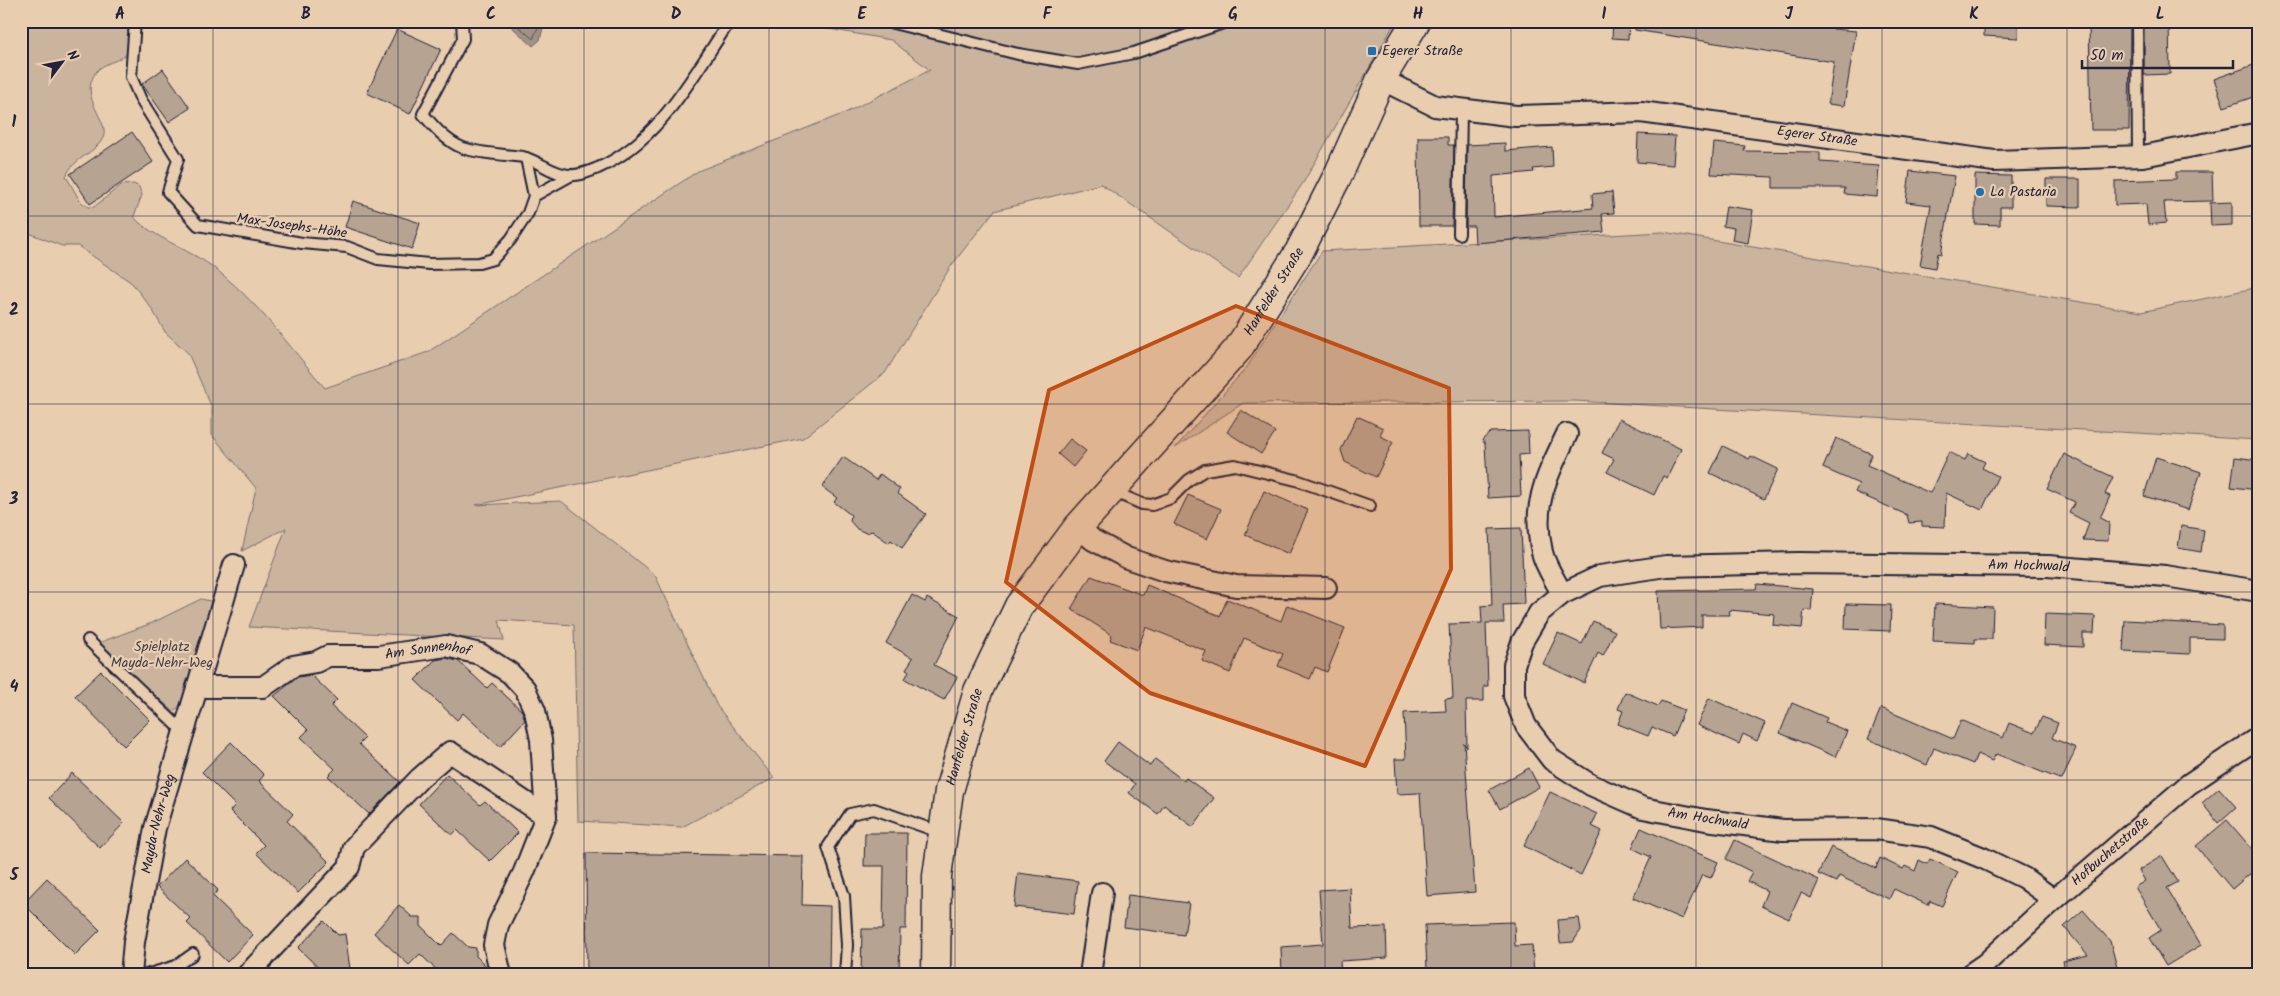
<svg xmlns="http://www.w3.org/2000/svg" width="2280" height="996" viewBox="0 0 2280 996" font-family="Kalam,sans-serif">
<style>
.green{fill:#cbb49e;stroke:#766b6c}
.water{fill:#a29185;stroke:#6f6567}
.lines{fill:none;stroke-linecap:round;stroke-linejoin:round}
.shore{stroke:#554e59;stroke-width:1}
.building{fill:#b7a392;stroke:#22223b}
.lane-casing{stroke:#22223b;stroke-width:14}
.street-casing{stroke:#22223b;stroke-width:24}
.secondary-casing{stroke:#22223b;stroke-width:31}
.lane{stroke:#e8cdaf;stroke-width:10}
.street{stroke:#e8cdaf;stroke-width:20}
.secondary{stroke:#e8cdaf;stroke-width:28}
.marked{fill:#c04e15;fill-opacity:0.2;stroke:#c04e15;stroke-width:4;stroke-linejoin:round}
.grid{fill:none;stroke:#22223b;stroke-width:1;stroke-opacity:0.55}
.poi-dot{fill:#1f6fb2;stroke:#e8cdaf;stroke-width:2}
.labels{text-anchor:middle;dominant-baseline:central;stroke-width:4.5;stroke-linejoin:round;paint-order:stroke}
.poi-label{font-size:14px;fill:#22223b;stroke:#e8cdaf;text-anchor:start}
.street-label{font-size:14px;fill:#22223b;stroke:#e8cdaf}
.park-label{font-size:14px;fill:#443f4f;stroke:#e8cdaf}
.neatline{fill:none;stroke:#22223b;stroke-width:2}
.grid-label{font-size:16px;text-anchor:middle;font-weight:bold;fill:#22223b}
</style>
<rect width="100%" height="100%" fill="#e8cdaf"/>
<filter id="ink" filterUnits="userSpaceOnUse"><feTurbulence type="fractalNoise" baseFrequency=".02" numOctaves="2"/><feDisplacementMap in="SourceGraphic" scale="10" xChannelSelector="R" yChannelSelector="G"/><feConvolveMatrix kernelMatrix="1 2 1 2 8 2 1 2 1" color-interpolation-filters="sRGB"/></filter>
<g filter="url(#ink)">
<g class="green">
<path d="M21,21H132L126,55C117,62 104,62 96,72C77,98 111,121 103,138C97,152 73,158 66,176L80,201L88,207H94L121,185L134,184L139,187L142,195L134,216C140,230 194,253 210,265C255,298 289,346 325,388L428,352L698,171L845,113L930,70L891,40L806,25L803,21H1396L1303,183L1238,278L1101,184L994,211L951,266L885,373L803,438L476,505L561,501L655,575L717,706L774,778L682,827L578,821L574,625L499,620L504,640L249,627L286,528L242,551L256,488L212,435V408L188,353L165,332L152,309L132,283L78,246H62L21,230Z"/>
<path d="M1663,232L2141,312L2259,287V440L1575,401L1243,403L1175,448L1247,367L1322,251Z"/>
<path d="M201,599L219,603L179,707L173,711L102,648L101,642L152,623Z"/>
</g>
<path class="water" d="M505,21H564L543,28L540,40L533,46Z"/>
<g class="lines">
<path class="shore" d="M512,21L533,39L539,25L545,21"/>
</g>
<g class="building">
<path d="M1613,21H1629L1628,39L1612,38Z"/>
<path d="M1635,21H1809L1834,25L1833,29L1856,31L1844,106L1828,104L1834,62L1635,30Z"/>
<path d="M1984,21H2018V38L1984,36Z"/>
<path d="M2089,21H2130L2129,130H2091Z"/>
<path d="M2144,21H2169L2170,74L2144,75Z"/>
<path d="M397,29L441,49L410,114L367,93Z"/>
<path d="M2259,63V95L2224,107L2214,79Z"/>
<path d="M163,69L190,108L169,122L142,84Z"/>
<path d="M132,132L153,162L90,204L70,174Z"/>
<path d="M1638,134L1675,136L1673,165L1637,162Z"/>
<path d="M1418,137H1448V145H1454L1452,226H1419Z"/>
<path d="M1505,143V151L1552,147L1553,167L1533,169L1534,172L1493,176L1494,217L1593,208L1592,194L1612,192L1614,213L1602,214L1604,232L1475,243L1474,226H1466L1467,145Z"/>
<path d="M1714,143L1745,146L1744,151L1820,152V162L1879,166L1877,197L1844,194L1845,188H1773V177L1711,174Z"/>
<path d="M1910,171L1955,176L1941,254L1938,253L1935,268L1920,265L1931,205L1906,202Z"/>
<path d="M2176,172H2212L2213,201L2164,202L2166,223L2148,225L2146,204L2115,205V181L2176,179Z"/>
<path d="M1975,175L2011,176V207H2000V225L1975,224Z"/>
<path d="M2046,179H2080V207L2046,206Z"/>
<path d="M353,201L420,223L412,249L345,227Z"/>
<path d="M2232,202V225L2211,226L2210,203Z"/>
<path d="M1726,206L1753,210L1748,243L1732,240L1734,228L1723,226Z"/>
<path d="M1241,410L1275,432L1261,454L1227,432Z"/>
<path d="M1357,416L1383,428L1380,436L1393,442L1376,477L1345,462L1341,450Z"/>
<path d="M1619,419L1681,449L1667,478L1663,476L1654,495L1607,472L1614,459L1602,453Z"/>
<path d="M1528,431L1529,454L1519,455L1521,496L1488,498L1485,444L1482,440L1491,432Z"/>
<path d="M1836,438L1872,454L1867,465L1930,493L1949,452L1965,460L1968,454L1985,462L1982,468L1998,476L1982,510L1946,493L1945,527L1922,526V522L1909,523L1907,515L1855,492L1859,484L1823,468Z"/>
<path d="M1070,439L1086,451L1073,467L1058,454Z"/>
<path d="M1723,446L1749,459L1751,456L1778,469L1764,499L1710,473Z"/>
<path d="M2064,454L2113,477L2105,494L2110,496L2100,518L2109,523L2108,541L2083,540L2089,523L2069,513L2075,502L2047,489Z"/>
<path d="M843,457L876,480L880,474L900,489L897,493L926,514L902,548L891,540L889,543L872,531L866,533L857,529L850,521L851,515L834,502L837,498L822,487Z"/>
<path d="M2156,457L2201,472L2188,510L2144,496Z"/>
<path d="M2235,457L2259,460V490L2231,487Z"/>
<path d="M1264,491L1308,510L1289,554L1245,535Z"/>
<path d="M1188,495L1221,509L1207,539L1174,524Z"/>
<path d="M2181,526L2204,530L2201,552L2178,548Z"/>
<path d="M1521,528L1524,604L1503,605L1504,623H1486L1488,686H1484V701H1466L1467,748L1464,743L1475,892L1427,896L1420,793L1397,794L1395,759H1406L1404,713L1446,711L1445,699L1453,698L1449,624L1482,623L1481,606L1492,605L1489,529Z"/>
<path d="M1091,576L1143,595L1147,585L1220,616L1227,599L1281,621L1287,605L1345,628L1327,672L1315,667L1310,679L1278,666L1283,654L1244,638L1230,673L1202,661L1206,651L1146,627L1137,650L1110,640L1112,635L1071,609Z"/>
<path d="M1757,584L1813,589L1811,611L1804,610L1802,628L1773,625L1774,614L1729,610L1730,615H1702V627L1660,629L1658,591L1756,589Z"/>
<path d="M912,595L925,602L927,598L959,616L934,665L957,677L944,700L905,679L909,671L906,669L913,658L886,643Z"/>
<path d="M1846,604L1891,605L1890,631L1845,629Z"/>
<path d="M1935,604L1993,607L1992,639H1975V643L1933,641Z"/>
<path d="M2045,614L2095,616L2094,633H2083V647L2044,645Z"/>
<path d="M2125,620L2223,625V639L2190,638V654L2123,651Z"/>
<path d="M1593,621L1615,631L1603,656L1598,653L1584,683L1543,664L1558,633L1582,644Z"/>
<path d="M446,658L458,661L487,688L492,683L522,711L525,720L500,747L463,713L457,720L415,680L435,660Z"/>
<path d="M101,671L150,720L124,746L75,696Z"/>
<path d="M311,675L337,700L331,706L365,738L359,744L400,782L369,814L328,776L335,769L301,737L308,730L274,696L298,677Z"/>
<path d="M1625,692L1658,706L1661,701L1684,710L1673,736L1652,727L1648,736L1618,724L1623,711L1618,709Z"/>
<path d="M1709,698L1765,723L1757,741L1743,734L1739,744L1697,725Z"/>
<path d="M1792,703L1827,718L1825,722L1847,731L1836,757L1780,733Z"/>
<path d="M1881,708L1953,739L1961,720L2003,738L2009,723L2034,733L2042,717L2058,723L2052,738L2076,748L2062,780L1996,754L1992,761L1977,754L1973,764L1934,748L1927,765L1868,739Z"/>
<path d="M231,742L264,775L259,781L293,814L287,821L329,862L298,893L256,853L264,845L230,811L235,805L202,772Z"/>
<path d="M1118,742L1150,766L1155,759L1184,781L1186,778L1214,798L1193,827L1164,805L1158,814L1129,793L1135,784L1104,761Z"/>
<path d="M1529,768L1539,787L1500,809L1489,790Z"/>
<path d="M72,773L124,823L100,848L49,798Z"/>
<path d="M447,774L480,805L485,801L518,833L490,861L457,830L452,835L419,804Z"/>
<path d="M2219,788L2236,807L2218,823L2202,803Z"/>
<path d="M1550,792L1597,814L1592,826L1602,831L1581,875L1524,846Z"/>
<path d="M2227,820L2259,857V866L2232,889L2196,846Z"/>
<path d="M1641,828L1718,862L1711,878L1702,875L1682,919L1633,898L1651,857L1632,848Z"/>
<path d="M865,833H907L906,929H900L899,975H861L862,929H883L884,866H864Z"/>
<path d="M1735,840L1819,880L1811,898L1801,893L1789,919L1761,906L1767,891L1747,881L1752,872L1726,859Z"/>
<path d="M1831,847L1876,868L1880,858L1903,869L1905,866L1915,871L1919,860L1927,864L1930,859L1958,872L1942,906L1930,901L1928,905L1894,889L1889,899L1839,876L1836,882L1818,874Z"/>
<path d="M586,853L803,856L802,905L830,906L829,975H587Z"/>
<path d="M2162,856L2178,882L2167,888L2201,945L2166,966L2149,938L2161,930L2135,887L2145,881L2139,870Z"/>
<path d="M185,858L218,890L213,896L253,935L227,962L187,923L191,919L157,887Z"/>
<path d="M1018,873L1078,881L1074,914L1014,907Z"/>
<path d="M47,878L100,930L75,955L23,903Z"/>
<path d="M1350,888L1352,928L1386,927L1387,958L1340,961L1341,974L1282,975L1281,947L1323,944L1319,890Z"/>
<path d="M1128,895L1189,903L1184,935L1124,927Z"/>
<path d="M399,905L412,917H421V926L441,946L453,933L468,947L476,948V956L487,967L489,975H442L420,954L409,965L374,933Z"/>
<path d="M2083,910L2110,941L2119,975H2066L2063,961L2088,955L2064,927Z"/>
<path d="M1579,918L1581,930L1573,942L1560,943L1558,920Z"/>
<path d="M324,921L338,935L345,934L350,969L344,975H326L298,948Z"/>
<path d="M1514,922L1515,946L1532,945L1534,975H1482V968L1427,970L1425,925Z"/>
</g>
<g class="lines">
<defs>
<g id="lane">
<path d="M135,21L131,77L141,100L178,159L168,192L198,225L302,243L347,247L378,259L429,264L479,263L493,259L511,239L528,213L534,196L526,158"/>
<path d="M462,21L463,39L423,114C434,127 447,142 463,148C476,153 508,155 523,157C539,161 552,174 569,175C579,176 588,172 598,168C660,141 693,75 730,21"/>
<path d="M885,21L1018,54L1078,64L1134,53L1229,21"/>
<path d="M2137,21L2138,156"/>
<path d="M534,196L570,176"/>
<path d="M1459,234L1461,109"/>
<path d="M1112,491L1142,504L1152,505L1171,498L1189,480L1205,470L1235,465L1296,480L1370,506"/>
<path d="M88,640L183,731"/>
<path d="M146,975L176,966L193,954"/>
<path d="M845,975L847,945L844,896L828,847L850,814L874,809L942,833"/>
</g>
<g id="street">
<path id="s1" d="M1381,79L1435,106L1516,116L1641,112L1994,161L2143,156L2259,133"/>
<path d="M1078,527L1093,540L1127,558L1165,571L1236,586L1326,588"/>
<path d="M1562,594C1556,581 1545,566 1542,552C1531,504 1547,476 1567,434"/>
<path id="s2" d="M197,687H263L293,666L316,662L328,656H379L446,646L480,654L510,673L525,689L535,711L541,740L546,816L524,872L498,925L494,945L501,975"/>
<path id="s3" d="M2054,900L2024,878L1983,858L1931,837L1876,829L1783,830L1706,820L1643,808L1591,785L1552,760L1526,726L1514,696V665L1522,642L1539,613L1562,594L1600,576L1666,566L1798,563L2048,566L2165,576L2259,591"/>
<path id="s4" d="M131,975L134,942L155,828L234,565"/>
<path d="M247,975L349,867L354,847L420,778L450,752L546,816"/>
<path d="M1090,975L1102,893"/>
<path id="s5" d="M1969,975L1985,964L2054,900L2189,784L2259,737"/>
</g>
<g id="secondary">
<path id="s6" d="M936,975L937,876L949,791L978,691L1019,606L1078,527L1238,349L1299,252L1339,173L1381,79L1416,21"/>
</g>
</defs>
<use href="#lane" class="lane-casing"/>
<use href="#street" class="street-casing"/>
<use href="#secondary" class="secondary-casing"/>
<use href="#lane" class="lane"/>
<use href="#street" class="street"/>
<use href="#secondary" class="secondary"/>
</g>
</g>
<path class="marked" d="M1236,306L1449,388L1451,569L1365,766L1150,693L1006,582L1049,390Z"/>
<path class="grid" d="M213,21V975M398,21V975M584,21V975M769,21V975M955,21V975M1140,21V975M1325,21V975M1511,21V975M1696,21V975M1882,21V975M2067,21V975M21,216H2259M21,404H2259M21,592H2259M21,780H2259"/>
<g class="poi-dot">
<rect x="1367" y="46" width="10" height="10" rx="2.5"/>
<circle cx="1980" cy="192" r="5"/>
</g>
<g class="labels">
<g class="poi-label">
<text x="1382" y="51">Egerer Straße</text>
<text x="1990" y="192">La Pastaria</text>
</g>
<g class="street-label">
<text stroke="none"><textPath href="#s1" startOffset="445">Egerer Straße</textPath></text>
<text transform="translate(292 226) rotate(8)">Max-Josephs-Höhe</text>
<text stroke="none"><textPath href="#s6" startOffset="789">Hanfelder Straße</textPath></text>
<text stroke="none"><textPath href="#s3" startOffset="1198">Am Hochwald</textPath></text>
<text stroke="none"><textPath href="#s2" startOffset="240">Am Sonnenhof</textPath></text>
<text stroke="none"><textPath href="#s6" startOffset="241">Hanfelder Straße</textPath></text>
<text transform="translate(1708 819) rotate(9)">Am Hochwald</text>
<text stroke="none"><textPath href="#s4" startOffset="154">Mayda-Nehr-Weg</textPath></text>
<text stroke="none"><textPath href="#s5" startOffset="188">Hofbuchetstraße</textPath></text>
</g>
<g class="park-label">
<text x="162" y="647">Spielplatz<tspan x="162" dy="16">Mayda-Nehr-Weg</tspan></text>
</g>
</g>
<rect width="2280" height="996" fill="none" stroke="#e8cdaf" stroke-width="55"/>
<g transform="translate(62 62) rotate(58)" stroke="#e8cdaf" stroke-width="4" paint-order="stroke">
<path d="M0-4L9 19L0 12L-9 19Z" fill="#22223b"/>
<text y="-8" font-size="14" font-weight="bold" text-anchor="middle" fill="#22223b">N</text>
</g>
<path d="M2082 60v8h151v-8" fill="none" stroke="#22223b" stroke-width="2.5"/>
<text x="2090" y="60" font-size="15" fill="#22223b" stroke="#e8cdaf" stroke-width="4" paint-order="stroke">50 m</text>
<rect x="28" y="28" width="2224" height="940" class="neatline"/>
<g class="grid-label">
<text x="120" y="19">A</text>
<text x="306" y="19">B</text>
<text x="491" y="19">C</text>
<text x="676" y="19">D</text>
<text x="862" y="19">E</text>
<text x="1047" y="19">F</text>
<text x="1233" y="19">G</text>
<text x="1418" y="19">H</text>
<text x="1604" y="19">I</text>
<text x="1789" y="19">J</text>
<text x="1974" y="19">K</text>
<text x="2160" y="19">L</text>
<text x="14" y="127">1</text>
<text x="14" y="315">2</text>
<text x="14" y="504">3</text>
<text x="14" y="692">4</text>
<text x="14" y="880">5</text>
</g>
</svg>
